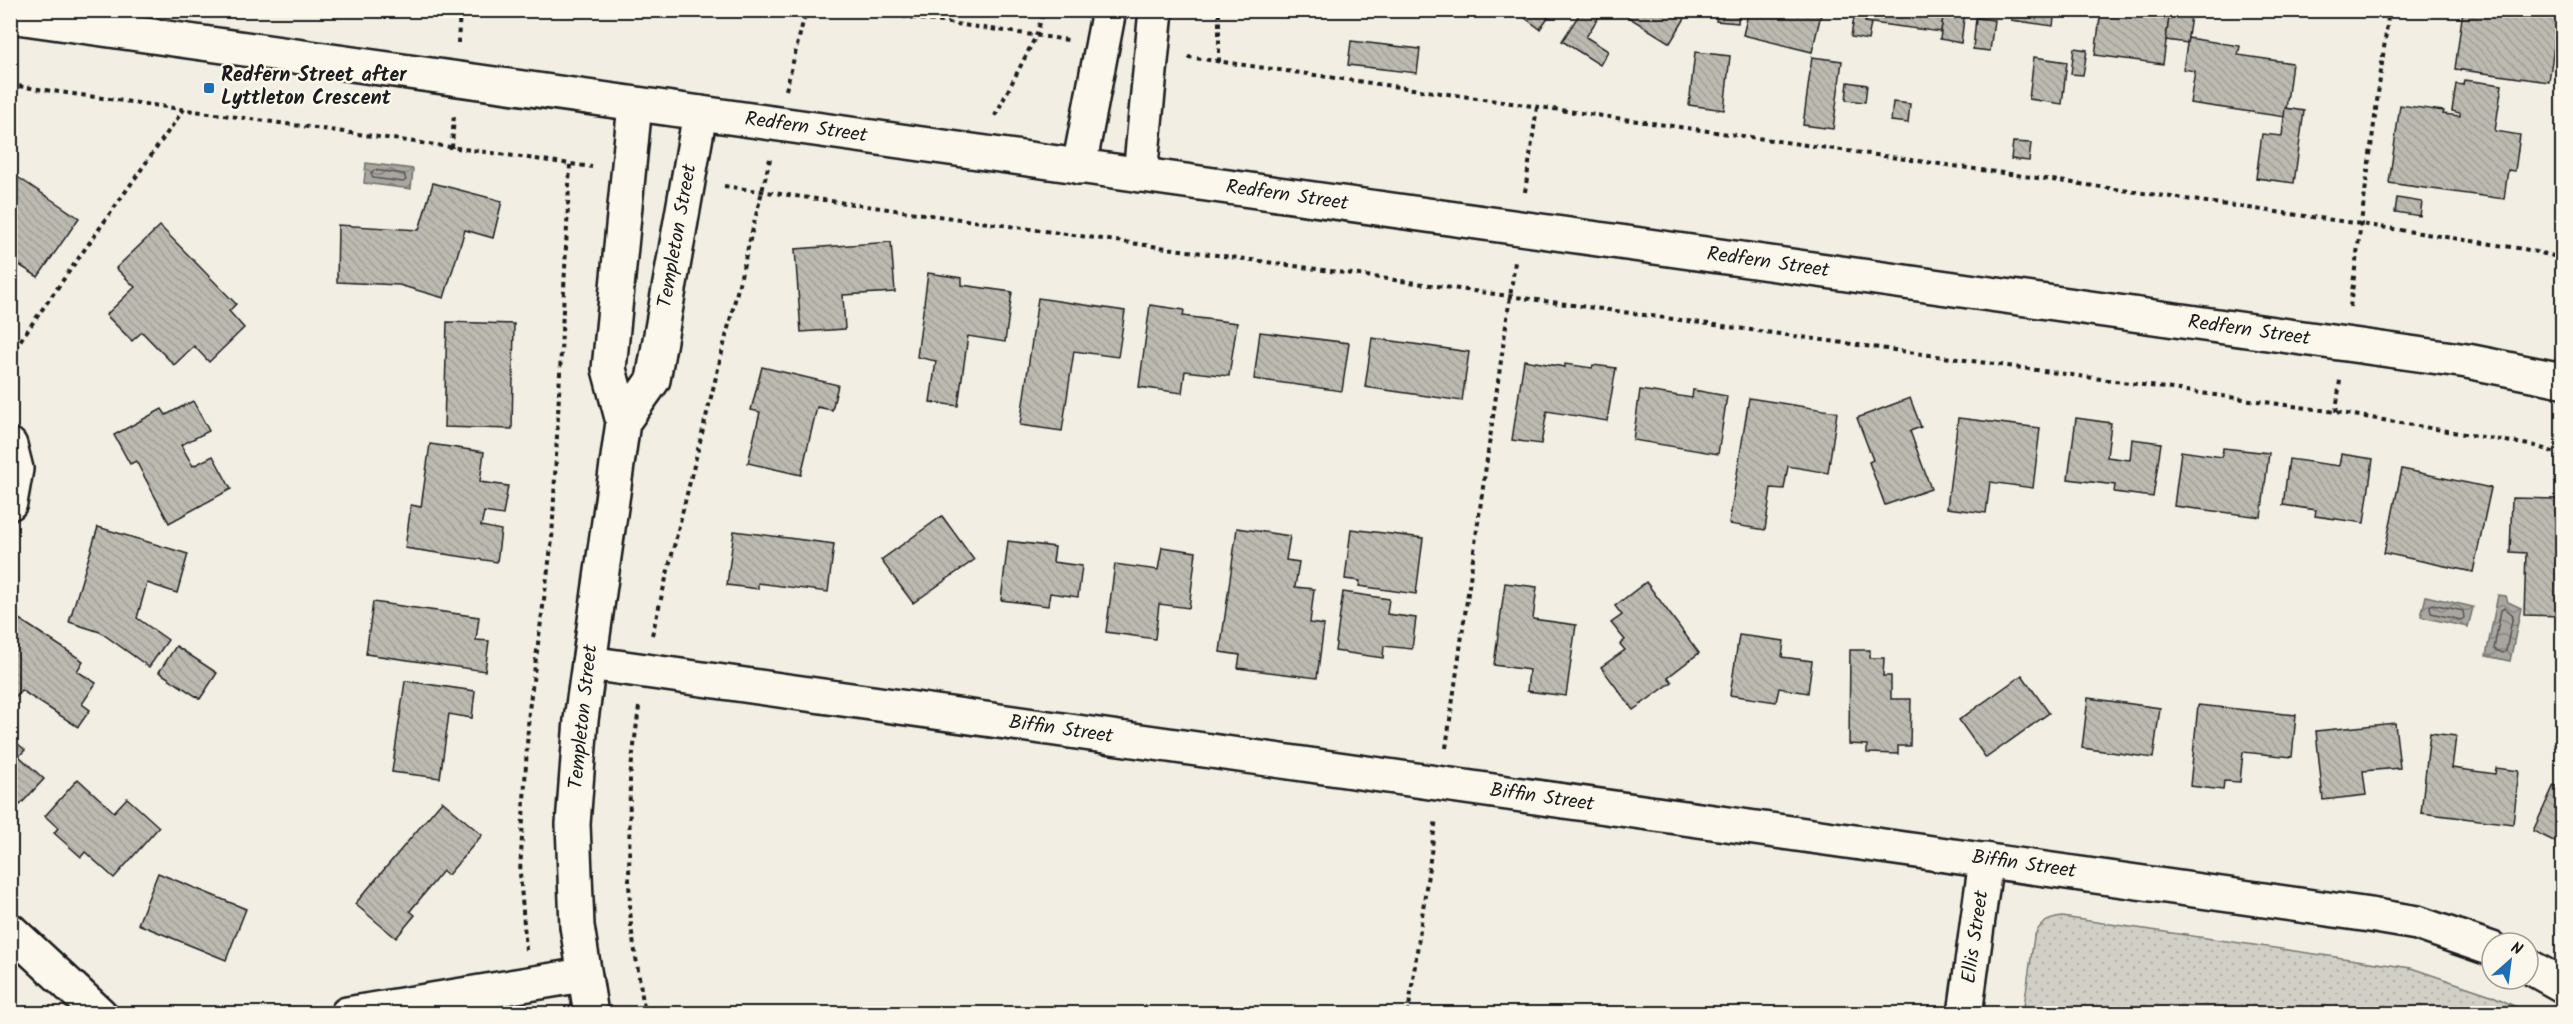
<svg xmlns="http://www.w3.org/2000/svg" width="2573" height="1024" viewBox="0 0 2573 1024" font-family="Kalam,sans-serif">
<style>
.park{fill:url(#park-dots);stroke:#777671;stroke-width:1.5}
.water{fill:url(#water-waves);stroke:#716f6b;stroke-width:1.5}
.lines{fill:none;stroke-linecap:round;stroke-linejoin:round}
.shore{stroke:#545351;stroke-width:1.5}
.building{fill:url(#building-back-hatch);stroke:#1c1c1c;stroke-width:1.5}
.minor-casing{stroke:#1c1c1c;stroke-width:38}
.tertiary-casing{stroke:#1c1c1c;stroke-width:38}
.secondary-casing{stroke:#1c1c1c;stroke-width:38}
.path{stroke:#1c1c1c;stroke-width:4;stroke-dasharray:4.5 4.5;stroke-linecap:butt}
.minor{stroke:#fbf7ec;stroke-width:33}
.tertiary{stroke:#fbf7ec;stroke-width:33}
.secondary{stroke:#fbf7ec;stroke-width:33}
.poi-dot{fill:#1f6fb2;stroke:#fbf7ec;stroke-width:2}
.labels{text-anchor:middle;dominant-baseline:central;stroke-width:5;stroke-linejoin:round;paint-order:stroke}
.poi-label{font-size:20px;font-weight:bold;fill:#1c1c1c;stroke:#fbf7ec;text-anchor:start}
.street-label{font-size:20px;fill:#1c1c1c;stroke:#fbf7ec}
</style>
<defs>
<pattern id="park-dots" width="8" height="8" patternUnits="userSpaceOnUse" patternTransform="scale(1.5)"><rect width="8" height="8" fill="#d2cfc6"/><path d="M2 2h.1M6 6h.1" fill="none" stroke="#b4b1aa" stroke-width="1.8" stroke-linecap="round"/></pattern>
<pattern id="water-waves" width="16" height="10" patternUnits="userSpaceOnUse" patternTransform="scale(1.5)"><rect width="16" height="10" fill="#a9a6a0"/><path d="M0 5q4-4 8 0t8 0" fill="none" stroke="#898682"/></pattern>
<pattern id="building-back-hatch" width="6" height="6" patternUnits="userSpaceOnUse" patternTransform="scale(1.5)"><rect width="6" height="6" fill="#bdbab1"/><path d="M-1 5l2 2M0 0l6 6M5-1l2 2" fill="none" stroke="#a29f98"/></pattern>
</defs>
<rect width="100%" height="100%" fill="#f2eee4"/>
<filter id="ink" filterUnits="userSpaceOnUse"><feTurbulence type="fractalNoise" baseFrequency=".0167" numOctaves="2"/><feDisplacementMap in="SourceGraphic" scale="12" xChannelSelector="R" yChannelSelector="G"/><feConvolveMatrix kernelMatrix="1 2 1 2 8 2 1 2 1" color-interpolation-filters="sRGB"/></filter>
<g filter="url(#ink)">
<path class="park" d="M2062,917L2411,968L2491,995L2529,1013H2023L2034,937C2040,923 2047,919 2062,917Z"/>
<g class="water">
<path d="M366,163L413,169L411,189L364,183Z"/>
<path d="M2498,595L2506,596L2508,602L2521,608L2510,661L2486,656Z"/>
<path d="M2426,596L2473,607L2468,627L2421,617Z"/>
</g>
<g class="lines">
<g class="shore">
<path d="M374,170L404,174L406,180L403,182L373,178L371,173Z"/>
<path d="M2433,604L2463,611L2464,618L2461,620L2431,613L2430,606Z"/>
<path d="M2505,608L2513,615L2506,651L2503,653L2494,649L2501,610Z"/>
</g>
</g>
<g class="building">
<path d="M1514,10H1553L1540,29Z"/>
<path d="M1582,10H1603L1586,37L1608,51L1600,65L1562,41Z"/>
<path d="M1617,10H1690L1670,43Z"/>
<path d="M1718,10H1739L1738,23L1716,21Z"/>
<path d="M1749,10H1822L1812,52L1743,35Z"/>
<path d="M1866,10H1944L1941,32L1865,22Z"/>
<path d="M1944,10H1965L1961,43L1940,39Z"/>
<path d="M1990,10H2055L2053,26L2011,20L2012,14Z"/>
<path d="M2101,10L2170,11L2163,64L2095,55Z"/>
<path d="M2192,10L2187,43L2166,40L2170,10Z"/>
<path d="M2463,10H2559L2549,82L2455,69Z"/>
<path d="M1854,17L1865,18V22L1871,23L1868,40L1851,37Z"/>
<path d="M1976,18L1994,20L1990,51L1973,49Z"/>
<path d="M2188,38L2240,46L2238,55L2292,63L2285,117L2190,103L2195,71L2183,69Z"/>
<path d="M1351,41L1420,49L1417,73L1348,65Z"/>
<path d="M2074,48L2087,50L2083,75L2071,74Z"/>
<path d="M1695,52L1730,56L1724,110L1689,105Z"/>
<path d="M1812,57L1842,61L1833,129L1803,125Z"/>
<path d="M2034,57L2067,62L2062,104L2029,99Z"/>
<path d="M2464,80L2502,85L2495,131L2520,135L2515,171L2508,170L2504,199L2389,183L2400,105L2444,111L2443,114L2460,116V113L2452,111L2456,84L2463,85Z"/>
<path d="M1848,82L1867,85L1865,102L1846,100Z"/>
<path d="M1893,102L1910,104L1908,123L1891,121Z"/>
<path d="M2285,108L2304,111L2294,183L2256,178L2262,134L2282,136Z"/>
<path d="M2013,142L2031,143L2029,161L2011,159Z"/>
<path d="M10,172L79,218L38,277L10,259V249L17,240L10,235Z"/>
<path d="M433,183L502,201L493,238L465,230L444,298L399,285L337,282L338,225L419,230Z"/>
<path d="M2397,198L2422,202L2420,216L2395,212Z"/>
<path d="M160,226L236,304L229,311L244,328L209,362L194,346L174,365L142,332L132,341L106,315L135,287L116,268Z"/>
<path d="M891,242L895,292L843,295L845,329L801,332L795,249Z"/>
<path d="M928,273L962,278V285L1012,292L1005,342L968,336L958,406L930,402L936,361L917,357Z"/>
<path d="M1038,298L1125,311L1118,357L1074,351L1062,431L1020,425Z"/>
<path d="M1150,305L1184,310L1183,316L1237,323L1229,376L1185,371L1182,393L1139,387Z"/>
<path d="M447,322L514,324L512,429L444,427Z"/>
<path d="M1260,332L1349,343L1342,391L1254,379Z"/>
<path d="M1372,338L1469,352L1462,401L1365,387Z"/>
<path d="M1524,360L1565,367V364L1592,368L1593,365L1616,368L1607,421L1547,411L1541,444L1512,440Z"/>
<path d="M762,367L838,385L832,410L817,407L801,475L748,463L760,412L751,410Z"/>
<path d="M1640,390L1692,398L1693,390L1727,396L1718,454L1633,440Z"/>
<path d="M1749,398L1837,412L1828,473L1788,466L1784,489L1771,488L1765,530L1729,524Z"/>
<path d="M1910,398L1921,427L1910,431L1931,489L1885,505L1869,462L1873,460L1857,418Z"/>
<path d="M193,401L209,431L181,445L193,466L213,456L231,489L169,523L136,461L130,464L114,435L162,409L166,415Z"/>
<path d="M1958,418L2040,428L2033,488L1990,482L1986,513L1947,508Z"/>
<path d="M2076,418L2111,423L2107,457L2130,460L2132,439L2161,443L2153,497L2114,492L2115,485L2068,479Z"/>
<path d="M430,444L484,452L480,482L508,486L503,515L484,512L481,526L501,530L497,562L405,548L411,505L421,507Z"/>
<path d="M2223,448L2269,453L2261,517L2174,506L2181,451L2222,457Z"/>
<path d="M2341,454L2373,459L2364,523L2315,516L2316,510L2283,505L2289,459L2339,466Z"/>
<path d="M2402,469L2491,488L2473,572L2384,553Z"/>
<path d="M2512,498L2559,499L2558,519H2562V616L2524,615L2526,553L2510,552Z"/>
<path d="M942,516L974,560L913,603L881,560Z"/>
<path d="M98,527L188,554L177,593L147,583L137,618L168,640L149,667L100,632L69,622Z"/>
<path d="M1237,528L1290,536L1286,560L1299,562L1295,587L1314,589L1310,623L1324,625L1317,678L1238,668L1240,655L1220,652Z"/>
<path d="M1351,529L1423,538L1416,594L1359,586L1360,581L1345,579Z"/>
<path d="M734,531L834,544L828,592L758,583V589L727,585Z"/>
<path d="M1008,541L1055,547L1053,562L1082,566L1078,597L1050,593L1048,606L1001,600Z"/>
<path d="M1162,547L1196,552L1189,608L1159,604L1155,639L1106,632L1115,564L1158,570Z"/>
<path d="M1646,582L1699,653L1668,677L1672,682L1633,710L1601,667L1625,650L1620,644L1625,640L1611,623L1622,615L1615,606Z"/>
<path d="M1505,583L1537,587L1533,619L1576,625L1566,696L1527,691L1529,670L1494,665Z"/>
<path d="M1343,592L1389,599L1387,614L1416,618L1412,649L1384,646L1383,658L1335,651Z"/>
<path d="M373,602L479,617L476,640L489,641L485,671L366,654Z"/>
<path d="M16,617L83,661L77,671L96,683L82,704L90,710L78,727L21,690L13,701L10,700V626Z"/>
<path d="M1739,635L1784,641L1782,657L1812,661L1808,693L1779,688L1776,702L1730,695Z"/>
<path d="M176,646L217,673L200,699L159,672Z"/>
<path d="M1850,650H1870V658H1884L1883,676H1891V699H1911L1910,746H1898V754L1867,753V745L1849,744Z"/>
<path d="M2022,675L2049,713L1986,758L1959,720Z"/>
<path d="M405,681L475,691L472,718L449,714L440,778L392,772Z"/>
<path d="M2088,698L2160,708L2153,758L2082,748Z"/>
<path d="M2198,705L2296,715L2292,757L2243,752L2240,782L2224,781L2223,790L2190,786Z"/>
<path d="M2395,723L2400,768L2363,771L2366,795L2323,800L2316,731Z"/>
<path d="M2430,733L2456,736L2452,768L2495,774L2496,768L2519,771L2513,824L2421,813Z"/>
<path d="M10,737L25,750L19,756L44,779L20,805L10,797Z"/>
<path d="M78,779L114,812L127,798L159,827L114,878L85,852L81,857L54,833L58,828L45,816Z"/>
<path d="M2554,785L2562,789V845L2533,831Z"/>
<path d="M442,801L482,835L448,875L443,871L410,911L415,915L396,938L355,904Z"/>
<path d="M158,873L246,909L226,960L138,924Z"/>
</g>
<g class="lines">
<defs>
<g id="minor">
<path d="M1079,167L1109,10"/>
<path d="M1140,175L1156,10"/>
<path d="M10,445L16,469L10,503"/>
<path d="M589,663L2370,915L2417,923L2492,949"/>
<path d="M10,930L100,1014"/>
<path d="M2528,966L2562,985"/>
<path d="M347,1014L583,975"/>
<path d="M1965,1014L1986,860"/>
</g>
<g id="tertiary">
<path d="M623,422L653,380L700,113"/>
<path d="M591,1014L577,926L573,824L581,720L623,422L609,369L635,104"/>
</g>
<path id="secondary" d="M10,16L2467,361L2562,380"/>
</defs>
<use href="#minor" class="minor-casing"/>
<use href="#tertiary" class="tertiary-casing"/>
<use href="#secondary" class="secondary-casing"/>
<g class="path">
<path d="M858,10L1068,40"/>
<path d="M458,43L460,10"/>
<path d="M1188,57L2361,224L2524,249L2562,258"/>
<path d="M1219,62V10"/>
<path d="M10,85L592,167"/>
<path d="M786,90L806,10"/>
<path d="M995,116L1036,36L1044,10"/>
<path d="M452,148L454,113"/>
<path d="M724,186L2336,412L2535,446L2562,455"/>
<path d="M1525,192L1537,107"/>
<path d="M2350,307L2389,10"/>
<path d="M10,355L184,109"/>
<path d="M2336,412L2340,380"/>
<path d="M652,635L770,159"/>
<path d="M639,707L630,777L629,882L631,927L645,1014"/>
<path d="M1446,748L1515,262"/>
<path d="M526,950L520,873L529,710L552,540L570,164"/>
<path d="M1408,1014L1436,818"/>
</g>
<use href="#minor" class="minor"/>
<use href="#tertiary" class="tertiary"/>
<use href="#secondary" class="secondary"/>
</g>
</g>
<rect class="poi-dot" x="203" y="82" width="12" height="12" rx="3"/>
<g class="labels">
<g class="poi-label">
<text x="221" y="76">Redfern Street after<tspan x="221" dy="23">Lyttleton Crescent</tspan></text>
</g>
<g class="street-label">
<text transform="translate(806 128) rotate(8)">Redfern Street</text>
<text transform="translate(1287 196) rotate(8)">Redfern Street</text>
<text transform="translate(678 236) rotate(-80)">Templeton Street</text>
<text transform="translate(1768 263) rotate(8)">Redfern Street</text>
<text transform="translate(2249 331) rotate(8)">Redfern Street</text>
<text transform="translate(584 717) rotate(-84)">Templeton Street</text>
<text transform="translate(1061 730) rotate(8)">Biffin Street</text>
<text transform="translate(1542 798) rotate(8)">Biffin Street</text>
<text transform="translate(2024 865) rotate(8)">Biffin Street</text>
<text transform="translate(1976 937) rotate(-82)">Ellis Street</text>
</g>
</g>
<rect width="2573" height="1024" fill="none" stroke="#fbf7ec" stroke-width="36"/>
<rect x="18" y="18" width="2537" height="988" fill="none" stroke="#1c1c1c" stroke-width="2" filter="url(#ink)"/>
<g transform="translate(2510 961) rotate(28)"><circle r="28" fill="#fbf7ec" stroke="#a29f99" stroke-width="1.5"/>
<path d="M0-4.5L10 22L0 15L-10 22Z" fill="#1f6fb2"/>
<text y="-9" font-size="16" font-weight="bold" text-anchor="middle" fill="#1c1c1c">N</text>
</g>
</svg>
